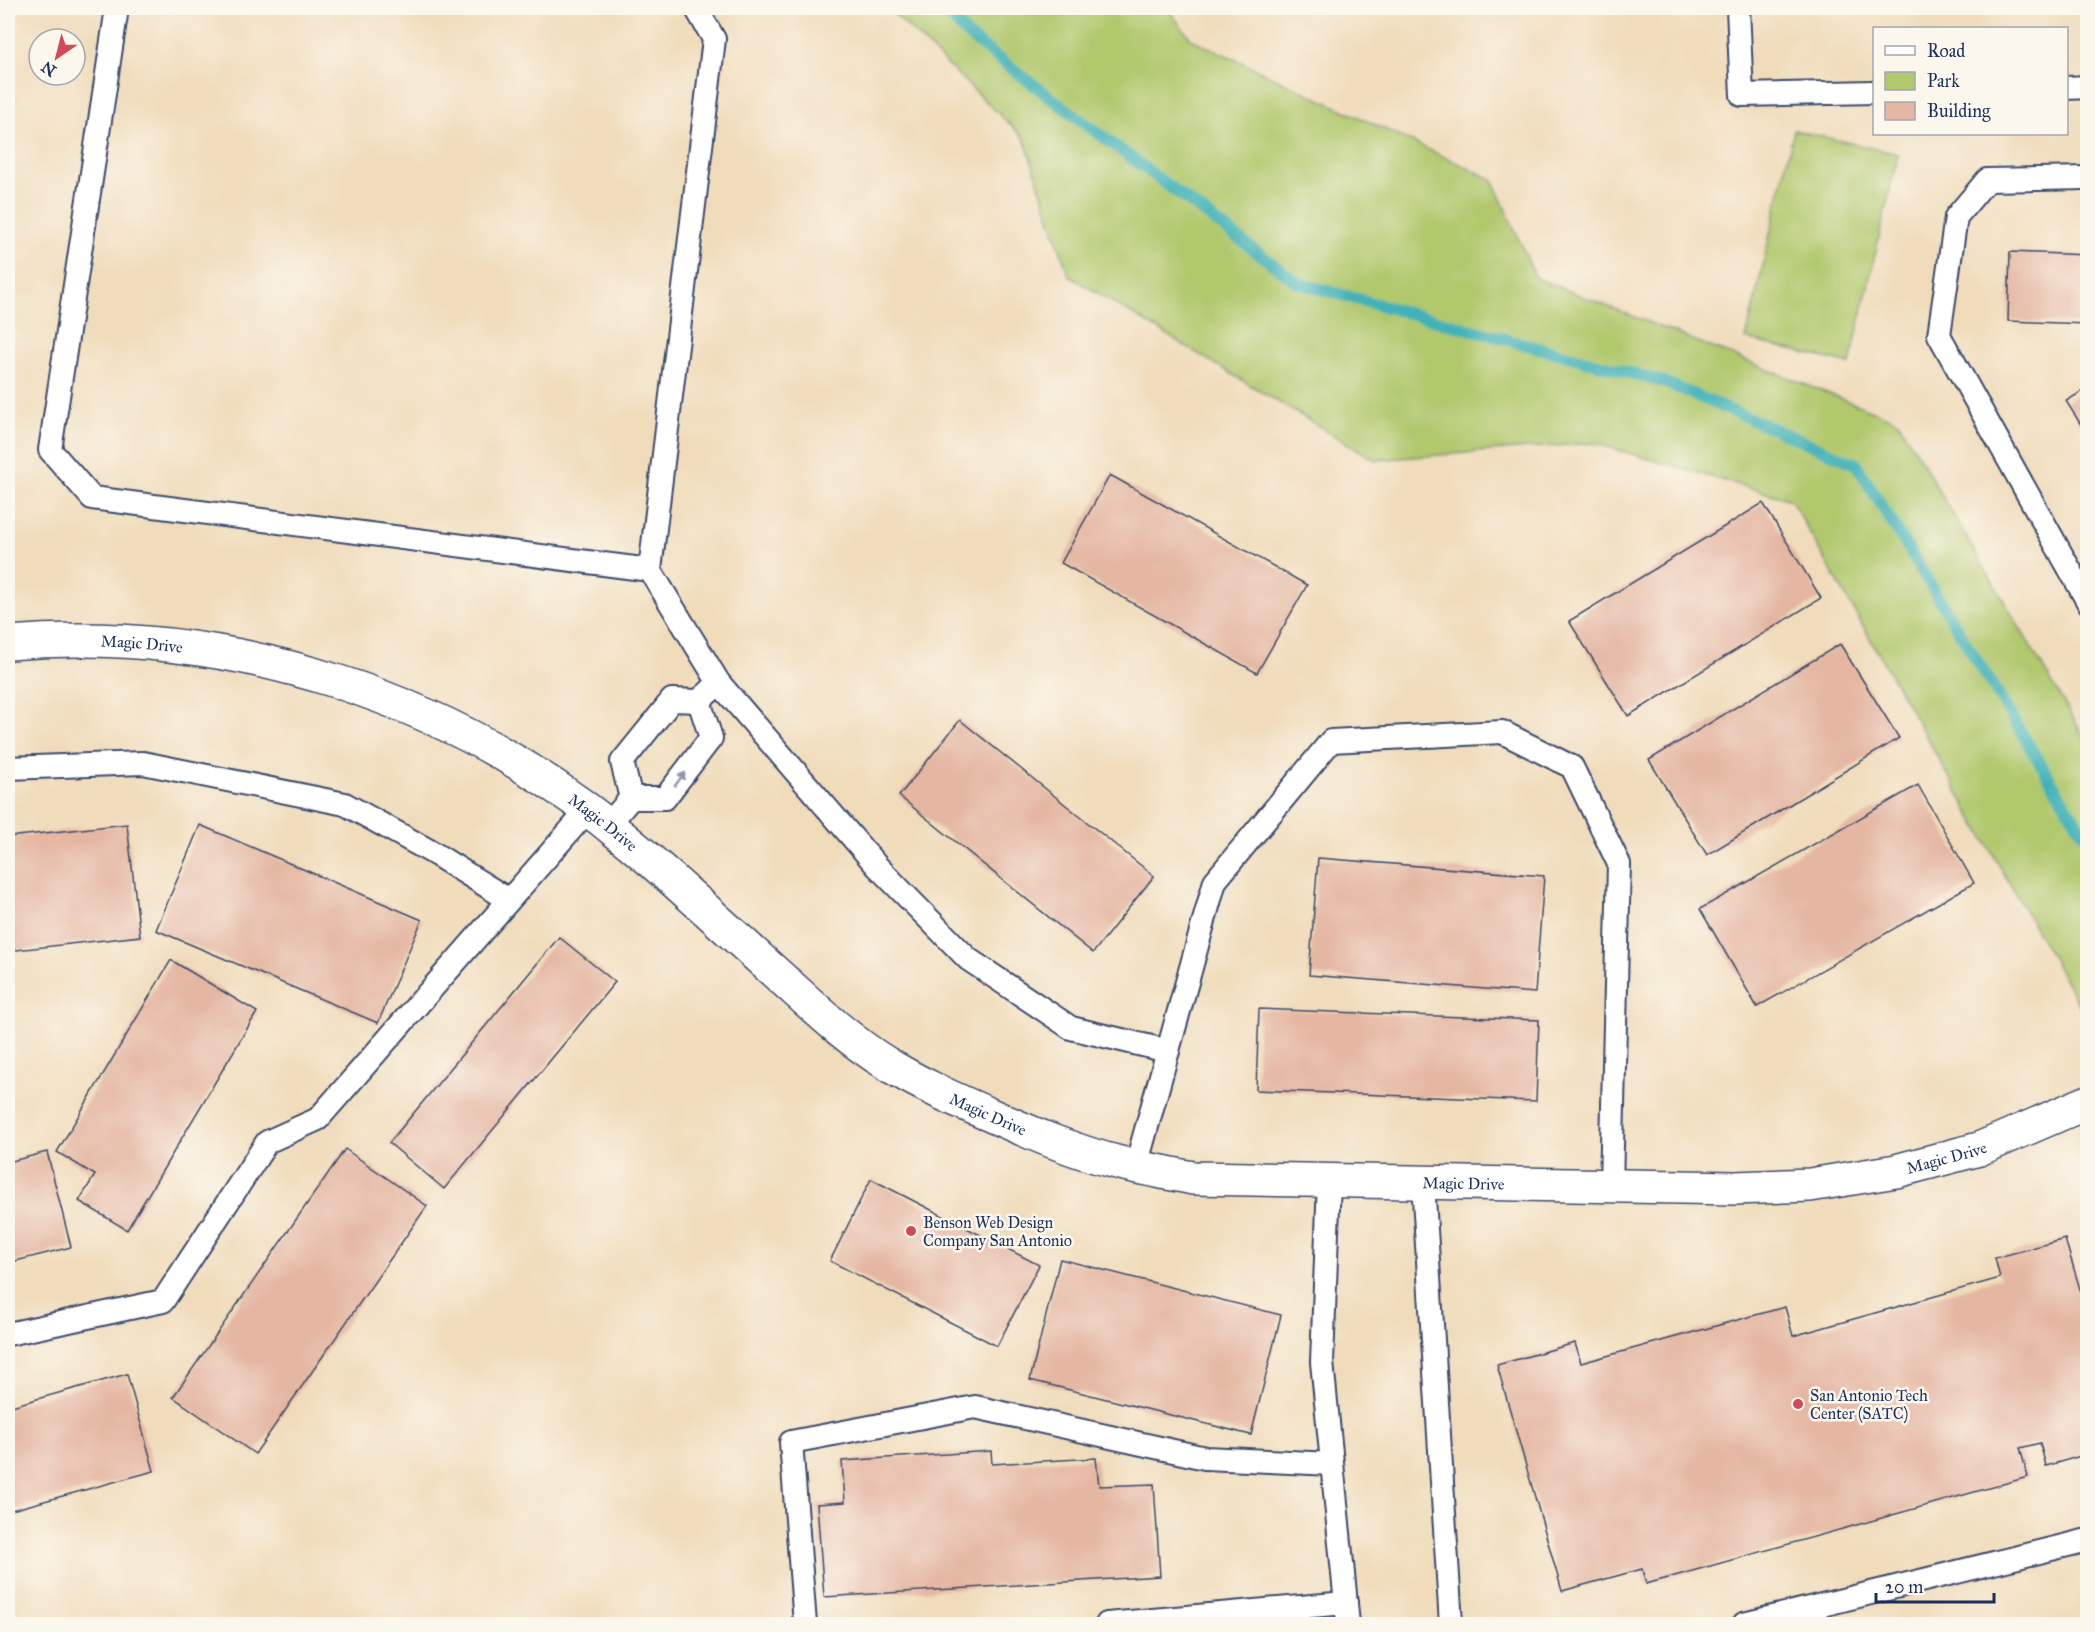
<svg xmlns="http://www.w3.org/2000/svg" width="2095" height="1632" viewBox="0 0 2095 1632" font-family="'IM FELL Great Primer',serif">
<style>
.green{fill:#b1c86d;stroke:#667c66;stroke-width:1.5}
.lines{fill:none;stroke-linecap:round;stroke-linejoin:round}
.stream{stroke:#42b2b8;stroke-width:12}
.building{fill:#e5b6a2}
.lane-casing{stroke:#3b496c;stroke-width:26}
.street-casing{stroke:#3b496c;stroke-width:36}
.lane{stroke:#fff;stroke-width:22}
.street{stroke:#fff;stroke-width:33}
.oneway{fill:#8d97ae}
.poi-dot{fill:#d1495b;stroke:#fbf7ec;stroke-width:2}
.labels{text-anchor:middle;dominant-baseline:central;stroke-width:5;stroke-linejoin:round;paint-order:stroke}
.street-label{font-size:16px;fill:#1b2f5e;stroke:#fbf7ec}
.poi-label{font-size:16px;fill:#1b2f5e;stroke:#fbf7ec;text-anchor:start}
</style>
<rect width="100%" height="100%" fill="#fbf7ec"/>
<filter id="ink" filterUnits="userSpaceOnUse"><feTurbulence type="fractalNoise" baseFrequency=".0167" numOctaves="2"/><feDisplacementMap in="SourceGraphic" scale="12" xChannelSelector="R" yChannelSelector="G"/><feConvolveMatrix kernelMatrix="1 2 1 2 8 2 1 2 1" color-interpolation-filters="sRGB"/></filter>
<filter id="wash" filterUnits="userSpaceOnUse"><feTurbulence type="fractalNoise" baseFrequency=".008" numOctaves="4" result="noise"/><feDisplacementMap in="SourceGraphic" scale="24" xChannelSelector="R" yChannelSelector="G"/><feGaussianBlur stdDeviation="1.35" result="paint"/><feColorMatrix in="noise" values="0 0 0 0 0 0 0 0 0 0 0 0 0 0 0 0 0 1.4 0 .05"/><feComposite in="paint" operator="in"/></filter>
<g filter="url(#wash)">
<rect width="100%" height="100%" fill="#f0dcbb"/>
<g class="green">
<path d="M888,8H1167L1191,39L1492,179L1536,278L1898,421L2087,742V1019L1791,500L1594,443L1375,460L1069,276L1024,138Z"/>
<path d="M1794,130L1898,154L1850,364L1746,339Z"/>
</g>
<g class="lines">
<path class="stream" d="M943,8L966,34L1298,283L1664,382L1856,464L2088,841"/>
</g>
<g id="blocks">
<g class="building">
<path d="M2010,252L2088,255V324L2008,321Z"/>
<path d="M2088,388V436L2066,401Z"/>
<path d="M1110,475L1307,585L1257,673L1061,563Z"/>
<path d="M1763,503L1821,598L1628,716L1569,621Z"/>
<path d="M1840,644L1899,738L1707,855L1649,760Z"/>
<path d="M960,720L1154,876L1093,953L899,796Z"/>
<path d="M1918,785L1974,883L1757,1007L1700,909Z"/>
<path d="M127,824L140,936L8,951V837Z"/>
<path d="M200,825L422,920L378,1023L156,930Z"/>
<path d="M1318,858L1544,876L1535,993L1309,975Z"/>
<path d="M559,937L615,982L444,1189L389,1143Z"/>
<path d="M171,960L257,1012L127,1230L79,1201L95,1175L57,1152Z"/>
<path d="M1259,1009L1539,1020L1536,1101L1256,1090Z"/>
<path d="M345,1149L427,1206L255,1454L173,1397Z"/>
<path d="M47,1152L71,1247L8,1263V1162Z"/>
<path d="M871,1179L1039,1265L997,1346L830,1261Z"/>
<path d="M2065,1239L2088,1316V1454L2046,1466L2040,1443L2020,1448L2028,1477L1646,1584L1642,1569L1562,1591L1497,1365L1575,1343L1581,1363L1785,1307L1793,1336L2000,1278L1995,1258Z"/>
<path d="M1060,1259L1281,1315L1251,1435L1030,1380Z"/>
<path d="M127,1374L154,1471L8,1511V1407Z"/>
<path d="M991,1451L992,1464L1096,1458L1099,1486L1154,1484L1160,1576L824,1597L817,1504L845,1502L842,1461Z"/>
</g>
</g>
</g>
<g filter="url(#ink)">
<use href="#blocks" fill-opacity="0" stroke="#3b496c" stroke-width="1.5"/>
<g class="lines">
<defs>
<g id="lane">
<path d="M117,8L50,450L92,498L650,570"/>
<path d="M1738,8L1742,95L1874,92"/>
<path d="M2066,88L2088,87"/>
<path d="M2088,178L1987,180L1956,217L1939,335L2088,602"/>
<path d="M719,683L877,866L968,959L1071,1028L1168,1051"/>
<path d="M8,768L143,763L345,804L435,854L509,900"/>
<path d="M631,798L622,762L672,700L699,701L719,683L650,570L714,39L696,8"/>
<path d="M608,825L631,798H665L711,738L699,701"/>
<path d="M1136,1166L1215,881L1331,741L1502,732L1572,767L1619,864L1611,1186"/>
<path d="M1329,1181L1322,1362L1348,1624"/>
<path d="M1423,1182L1451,1624"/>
<path d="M8,1334L163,1301L267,1142L318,1119L588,810"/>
<path d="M805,1624L791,1442L975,1407L1205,1458L1332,1464"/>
<path d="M1107,1624L1346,1603"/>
<path d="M1744,1624L2088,1540"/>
</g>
<g id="street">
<path id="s1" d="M8,643C231,624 460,699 631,844C684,888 735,937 787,983C818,1011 850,1041 886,1063C917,1083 954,1099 988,1114C1031,1133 1075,1152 1120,1163C1144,1169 1168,1173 1193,1178L1735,1188L1810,1185L1896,1171L1979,1149L2088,1102"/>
</g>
</defs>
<use href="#lane" class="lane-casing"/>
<use href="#street" class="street-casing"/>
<use href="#lane" class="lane"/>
<use href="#street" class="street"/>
</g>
<defs><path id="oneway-solid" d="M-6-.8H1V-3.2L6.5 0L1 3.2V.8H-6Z" transform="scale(1.5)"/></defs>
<use class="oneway" href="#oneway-solid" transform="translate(680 779) rotate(-53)"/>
</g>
<g class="poi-dot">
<circle cx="911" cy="1231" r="6"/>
<circle cx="1798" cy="1404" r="6"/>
</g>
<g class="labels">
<g class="street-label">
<text stroke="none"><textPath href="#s1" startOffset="134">Magic Drive</textPath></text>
<text stroke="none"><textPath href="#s1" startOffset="636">Magic Drive</textPath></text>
<text stroke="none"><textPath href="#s1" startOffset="1122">Magic Drive</textPath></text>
<text stroke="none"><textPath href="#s1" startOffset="2094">Magic Drive</textPath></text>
<text stroke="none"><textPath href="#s1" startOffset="1608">Magic Drive</textPath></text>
</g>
<g class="poi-label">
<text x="923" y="1222">Benson Web Design<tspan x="923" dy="18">Company San Antonio</tspan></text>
<text x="1810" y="1395">San Antonio Tech<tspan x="1810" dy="18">Center (SATC)</tspan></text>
</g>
</g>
<rect width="2095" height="1632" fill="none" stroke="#fbf7ec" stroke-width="30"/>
<rect x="1873" y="27" width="195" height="108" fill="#fbf7ec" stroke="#a1a7b3" stroke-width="1.5"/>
<rect x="1885" y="46" width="30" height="9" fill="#ffffff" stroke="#a1a7b3" stroke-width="1.5"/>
<text x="1927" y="57" font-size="18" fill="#1b2f5e">Road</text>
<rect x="1885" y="72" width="30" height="18" fill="#b1c86d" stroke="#a1a7b3" stroke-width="1.5"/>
<text x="1927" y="87" font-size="18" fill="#1b2f5e">Park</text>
<rect x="1885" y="102" width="30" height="18" fill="#e5b6a2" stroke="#a1a7b3" stroke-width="1.5"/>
<text x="1927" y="117" font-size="18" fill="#1b2f5e">Building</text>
<g transform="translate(57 57) rotate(215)"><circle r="28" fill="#fbf7ec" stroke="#a1a7b3" stroke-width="1.5"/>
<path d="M0-4.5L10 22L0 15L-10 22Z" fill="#d1495b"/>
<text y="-9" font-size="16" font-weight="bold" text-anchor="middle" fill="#1b2f5e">N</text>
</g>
<path d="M1876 1593v9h118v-9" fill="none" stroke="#1b2f5e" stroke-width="3"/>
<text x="1885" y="1593" font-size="18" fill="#1b2f5e" stroke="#fbf7ec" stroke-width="4.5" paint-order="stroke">20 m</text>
</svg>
